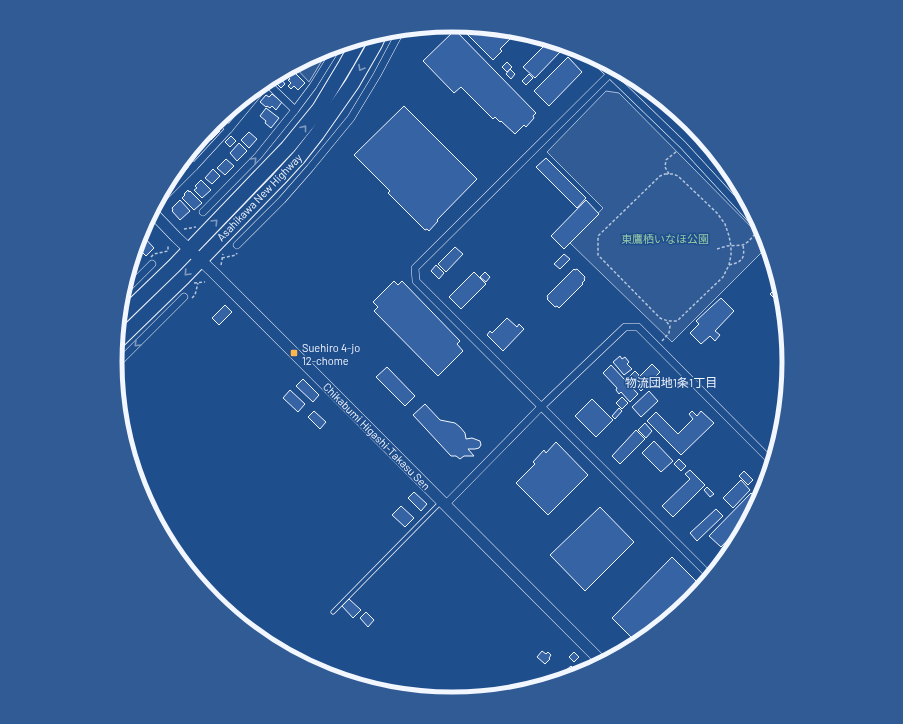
<svg xmlns="http://www.w3.org/2000/svg" width="903" height="724" viewBox="0 0 903 724" font-family="Barlow,'Noto Sans JP',sans-serif">
<style>
.green{fill:#305b95;stroke:#a8bbd7}
.building{fill:#3563a3;stroke:#f2f6ff}
.lines{fill:none;stroke-linecap:round;stroke-linejoin:round}
.lane-casing{stroke:#f2f6ff;stroke-width:5}
.street-casing{stroke:#f2f6ff;stroke-width:8}
.secondary-casing{stroke:#f2f6ff;stroke-width:12}
.highway-casing{stroke:#f2f6ff;stroke-width:16}
.path{stroke:#b3c4dc;stroke-width:1.5;stroke-dasharray:3 2;stroke-linecap:butt}
.lane{stroke:#1f4e8c;stroke-width:3.5}
.street{stroke:#1f4e8c;stroke-width:7}
.secondary{stroke:#1f4e8c;stroke-width:11}
.highway{stroke:#1f4e8c;stroke-width:14}
.oneway{stroke:#7e9ac0}
.poi-dot{fill:#ffb74d;stroke:#1f4e8c;stroke-width:1.5}
.labels{text-anchor:middle;dominant-baseline:central;stroke-width:3;stroke-linejoin:round;paint-order:stroke}
.street-label{font-size:11px;fill:#f2f6ff;stroke:#1f4e8c}
.park-label{font-size:11px;fill:#97c8a6;stroke:#1f4e8c}
.poi-label{font-size:11px;fill:#f2f6ff;stroke:#1f4e8c;text-anchor:start}
.neighbourhood-label{font-size:12px;fill:#f2f6ff;stroke:#1f4e8c}
.rim{fill:none;stroke:#f2f6ff;stroke-width:5}
</style>
<rect width="100%" height="100%" fill="#1f4e8c"/>
<g class="green">
<path d="M329,49L309,82L294,66L323,51Z"/>
<path d="M606,91L619,93L765,241L767,247L672,342L570,243L603,208L547,152Z"/>
</g>
<g class="building">
<path d="M459,26L507,30L513,36L500,49L502,51L493,60Z"/>
<path d="M455,30L536,113L533,116L534,118L526,127L524,125L515,134L501,121L500,122L495,117L493,119L461,87L454,93L423,61Z"/>
<path d="M549,41L551,42L561,51L535,78L523,67Z"/>
<path d="M568,57L582,72L549,106L534,91Z"/>
<path d="M507,62L512,67L507,72L502,67Z"/>
<path d="M510,69L515,74L511,79L506,74Z"/>
<path d="M291,73L293,75L295,73L305,83L298,90L294,86L291,89L288,86L291,83L288,80L290,79L287,76Z"/>
<path d="M529,74L533,78L526,85L522,81Z"/>
<path d="M281,79L285,84L281,88L277,84Z"/>
<path d="M649,90L665,103L662,106L648,92Z"/>
<path d="M272,94L282,102L276,110L272,106L270,108L267,106L266,107L260,102L266,95L269,97Z"/>
<path d="M404,106L477,179L437,220L438,221L429,231L427,229L425,230L388,193L390,191L354,155Z"/>
<path d="M266,108L279,118L271,128L265,123L266,121L260,116Z"/>
<path d="M213,124L220,131L211,140L205,134Z"/>
<path d="M249,132L257,139L249,148L241,140Z"/>
<path d="M231,136L236,141L230,147L225,142Z"/>
<path d="M239,143L247,151L237,161L230,153Z"/>
<path d="M546,158L586,198L577,208L536,167Z"/>
<path d="M226,159L234,166L225,175L217,168Z"/>
<path d="M179,165L184,170L176,178L172,174Z"/>
<path d="M213,169L220,176L212,184L205,178Z"/>
<path d="M201,180L211,190L202,198L194,190L197,188L195,186Z"/>
<path d="M188,190L189,192L190,191L202,203L194,210L182,198L185,195L184,194Z"/>
<path d="M180,200L190,211L180,220L172,211L173,210L172,208Z"/>
<path d="M586,200L599,214L564,249L551,236Z"/>
<path d="M142,235L154,248L146,256L136,246L139,238Z"/>
<path d="M455,247L463,254L446,272L438,264Z"/>
<path d="M135,249L141,255L134,262L132,260Z"/>
<path d="M564,254L570,259L560,269L554,264Z"/>
<path d="M436,265L444,273L439,279L431,271Z"/>
<path d="M574,269L575,270L577,269L585,277L584,279L585,280L582,283L583,284L559,308L557,306L555,307L547,299L548,298L547,296Z"/>
<path d="M474,272L486,284L461,309L449,297Z"/>
<path d="M485,272L490,277L486,282L480,277Z"/>
<path d="M394,281L398,285L402,281L460,341L457,344L463,351L438,376L374,311L378,307L373,302Z"/>
<path d="M779,285L782,296L783,307L770,294Z"/>
<path d="M721,298L734,311L715,331L720,335L715,341L710,336L701,344L690,333L699,324L696,321L711,307Z"/>
<path d="M225,305L232,312L219,325L212,318Z"/>
<path d="M507,318L517,327L519,324L524,329L503,351L487,335L490,331L492,333Z"/>
<path d="M620,356L622,359L625,357L629,362L627,364L632,369L624,375L613,362Z"/>
<path d="M652,364L660,372L641,391L633,383Z"/>
<path d="M611,365L638,394L630,402L621,392L619,394L616,390L617,388L603,373Z"/>
<path d="M387,367L415,396L405,406L376,377Z"/>
<path d="M635,371L639,375L632,382L628,378Z"/>
<path d="M303,379L319,395L313,402L296,386Z"/>
<path d="M290,390L305,404L298,412L283,398Z"/>
<path d="M649,391L658,401L641,417L632,407Z"/>
<path d="M622,397L628,403L622,409L616,403Z"/>
<path d="M592,399L613,420L596,437L575,416Z"/>
<path d="M425,404L440,420L455,423L460,427L465,433L466,439L472,438L480,441L481,445L479,448L475,449H468L474,456H464L460,459L456,456H451L413,415Z"/>
<path d="M619,408L622,411L615,419L612,416Z"/>
<path d="M314,411L326,422L320,429L308,417Z"/>
<path d="M692,411L697,416L701,411L714,423L681,455L647,421L656,412L678,434L693,419L689,414Z"/>
<path d="M645,423L652,431L646,438L638,430Z"/>
<path d="M636,430L645,439L620,464L612,456Z"/>
<path d="M654,441L673,461L661,472L642,453Z"/>
<path d="M556,442L588,475L548,515L516,483L535,464L533,462L544,450L546,453Z"/>
<path d="M679,459L686,466L681,471L674,464Z"/>
<path d="M690,470L705,485L673,517L662,506L690,479L685,474Z"/>
<path d="M744,471L753,480L748,485L739,476Z"/>
<path d="M741,480L750,490L733,508L723,498Z"/>
<path d="M707,487L714,494L710,497L704,490Z"/>
<path d="M414,492L427,504L421,511L408,498Z"/>
<path d="M751,493L758,500L743,528L741,526L721,547L709,536Z"/>
<path d="M401,506L414,518L405,527L392,515Z"/>
<path d="M600,507L634,542L585,591L550,555Z"/>
<path d="M716,509L723,516L697,541L690,533Z"/>
<path d="M672,557L699,584L653,630L637,643L612,618Z"/>
<path d="M349,599L361,610L353,618L342,606Z"/>
<path d="M366,612L374,620L368,627L360,618Z"/>
<path d="M542,651L546,654L548,652L551,655L549,658L550,659L545,664L537,657Z"/>
<path d="M574,652L579,657L574,662L569,657Z"/>
<path d="M571,666L573,668L574,667L579,673L576,675L562,679L559,676Z"/>
</g>
<g class="lines">
<defs>
<g id="lane">
<path d="M401,32L416,30L418,28"/>
<path d="M333,612L441,502"/>
</g>
<g id="street">
<path d="M592,57L683,145L761,230"/>
<path d="M610,74L415,268L416,281L710,576"/>
<path d="M265,81L295,110"/>
<path d="M219,119L229,129"/>
<path d="M185,158L194,167"/>
<path d="M154,207L194,167L229,129L267,83"/>
<path d="M203,212L258,156L295,110L313,86L338,46"/>
<path d="M237,245L282,200L310,168L351,118L377,75L401,30"/>
<path d="M122,294L152,264"/>
<path d="M115,366L184,297"/>
<path d="M445,505L541,407L625,327H638L772,462"/>
</g>
<path id="secondary" d="M152,212L176,237L214,273L294,353L602,662"/>
<g id="highway">
<path d="M119,319L174,266L288,147L319,109L346,64L360,39"/>
<path d="M116,343L184,277L279,179L299,157L317,134L352,84L375,44L380,33"/>
</g>
</defs>
<use href="#lane" class="lane-casing"/>
<use href="#street" class="street-casing"/>
<use href="#secondary" class="secondary-casing"/>
<use href="#highway" class="highway-casing"/>
<g class="path">
<path d="M665,174H673L678,176L717,213L725,224L729,236L731,246V255L729,265L723,277L677,321C671,321 666,321 660,318L598,255V236L660,176Z"/>
<path d="M669,174L665,167L666,160L677,151"/>
<path d="M184,229L196,227"/>
<path d="M717,249L727,246L743,245L749,241L754,235"/>
<path d="M151,257L154,254L168,251V245"/>
<path d="M222,258L236,255L237,253"/>
<path d="M221,265L223,254"/>
<path d="M729,265C743,262 745,258 743,245"/>
<path d="M194,283L205,282"/>
<path d="M192,298L195,295L198,283"/>
<path d="M662,341L669,333L670,326L666,321"/>
</g>
<use href="#lane" class="lane"/>
<use href="#street" class="street"/>
<use href="#secondary" class="secondary"/>
<use href="#highway" class="highway"/>
</g>
<defs><path id="oneway-chevron" d="M-2-3.5L2.5 0L-2 3.5" fill="none" stroke-width="1.6" stroke-linecap="round" stroke-linejoin="round"/></defs>
<g class="oneway">
<use href="#oneway-chevron" transform="translate(361 68) rotate(120)"/>
<use href="#oneway-chevron" transform="translate(304 128) rotate(-52)"/>
<use href="#oneway-chevron" transform="translate(254 160) rotate(-47)"/>
<use href="#oneway-chevron" transform="translate(215 222) rotate(-46)"/>
<use href="#oneway-chevron" transform="translate(187 273) rotate(133)"/>
<use href="#oneway-chevron" transform="translate(137 344) rotate(135)"/>
</g>
<rect class="poi-dot" x="290" y="349" width="8" height="8" rx="2"/>
<g class="labels">
<g class="street-label">
<text transform="translate(259 197) rotate(-46)">Asahikawa New Highway</text>
<text transform="translate(377 436) rotate(45)">Chikabumi Higashi-Takasu Sen</text>
</g>
<g class="park-label">
<text x="665" y="238">東鷹栖いなほ公園</text>
</g>
<g class="poi-label">
<text x="302" y="347">Suehiro 4-jo<tspan x="302" dy="13">12-chome</tspan></text>
</g>
<g class="neighbourhood-label">
<text x="671" y="382">物流団地1条1丁目</text>
</g>
</g>
<path d="M0 0H903V724H0ZM122 362a330 330 0 1 1 660 0a330 330 0 1 1-660 0Z" fill="#305b95" fill-rule="evenodd"/>
<path class="rim" d="M122 362a330 330 0 1 1 660 0a330 330 0 1 1-660 0Z"/>
</svg>
